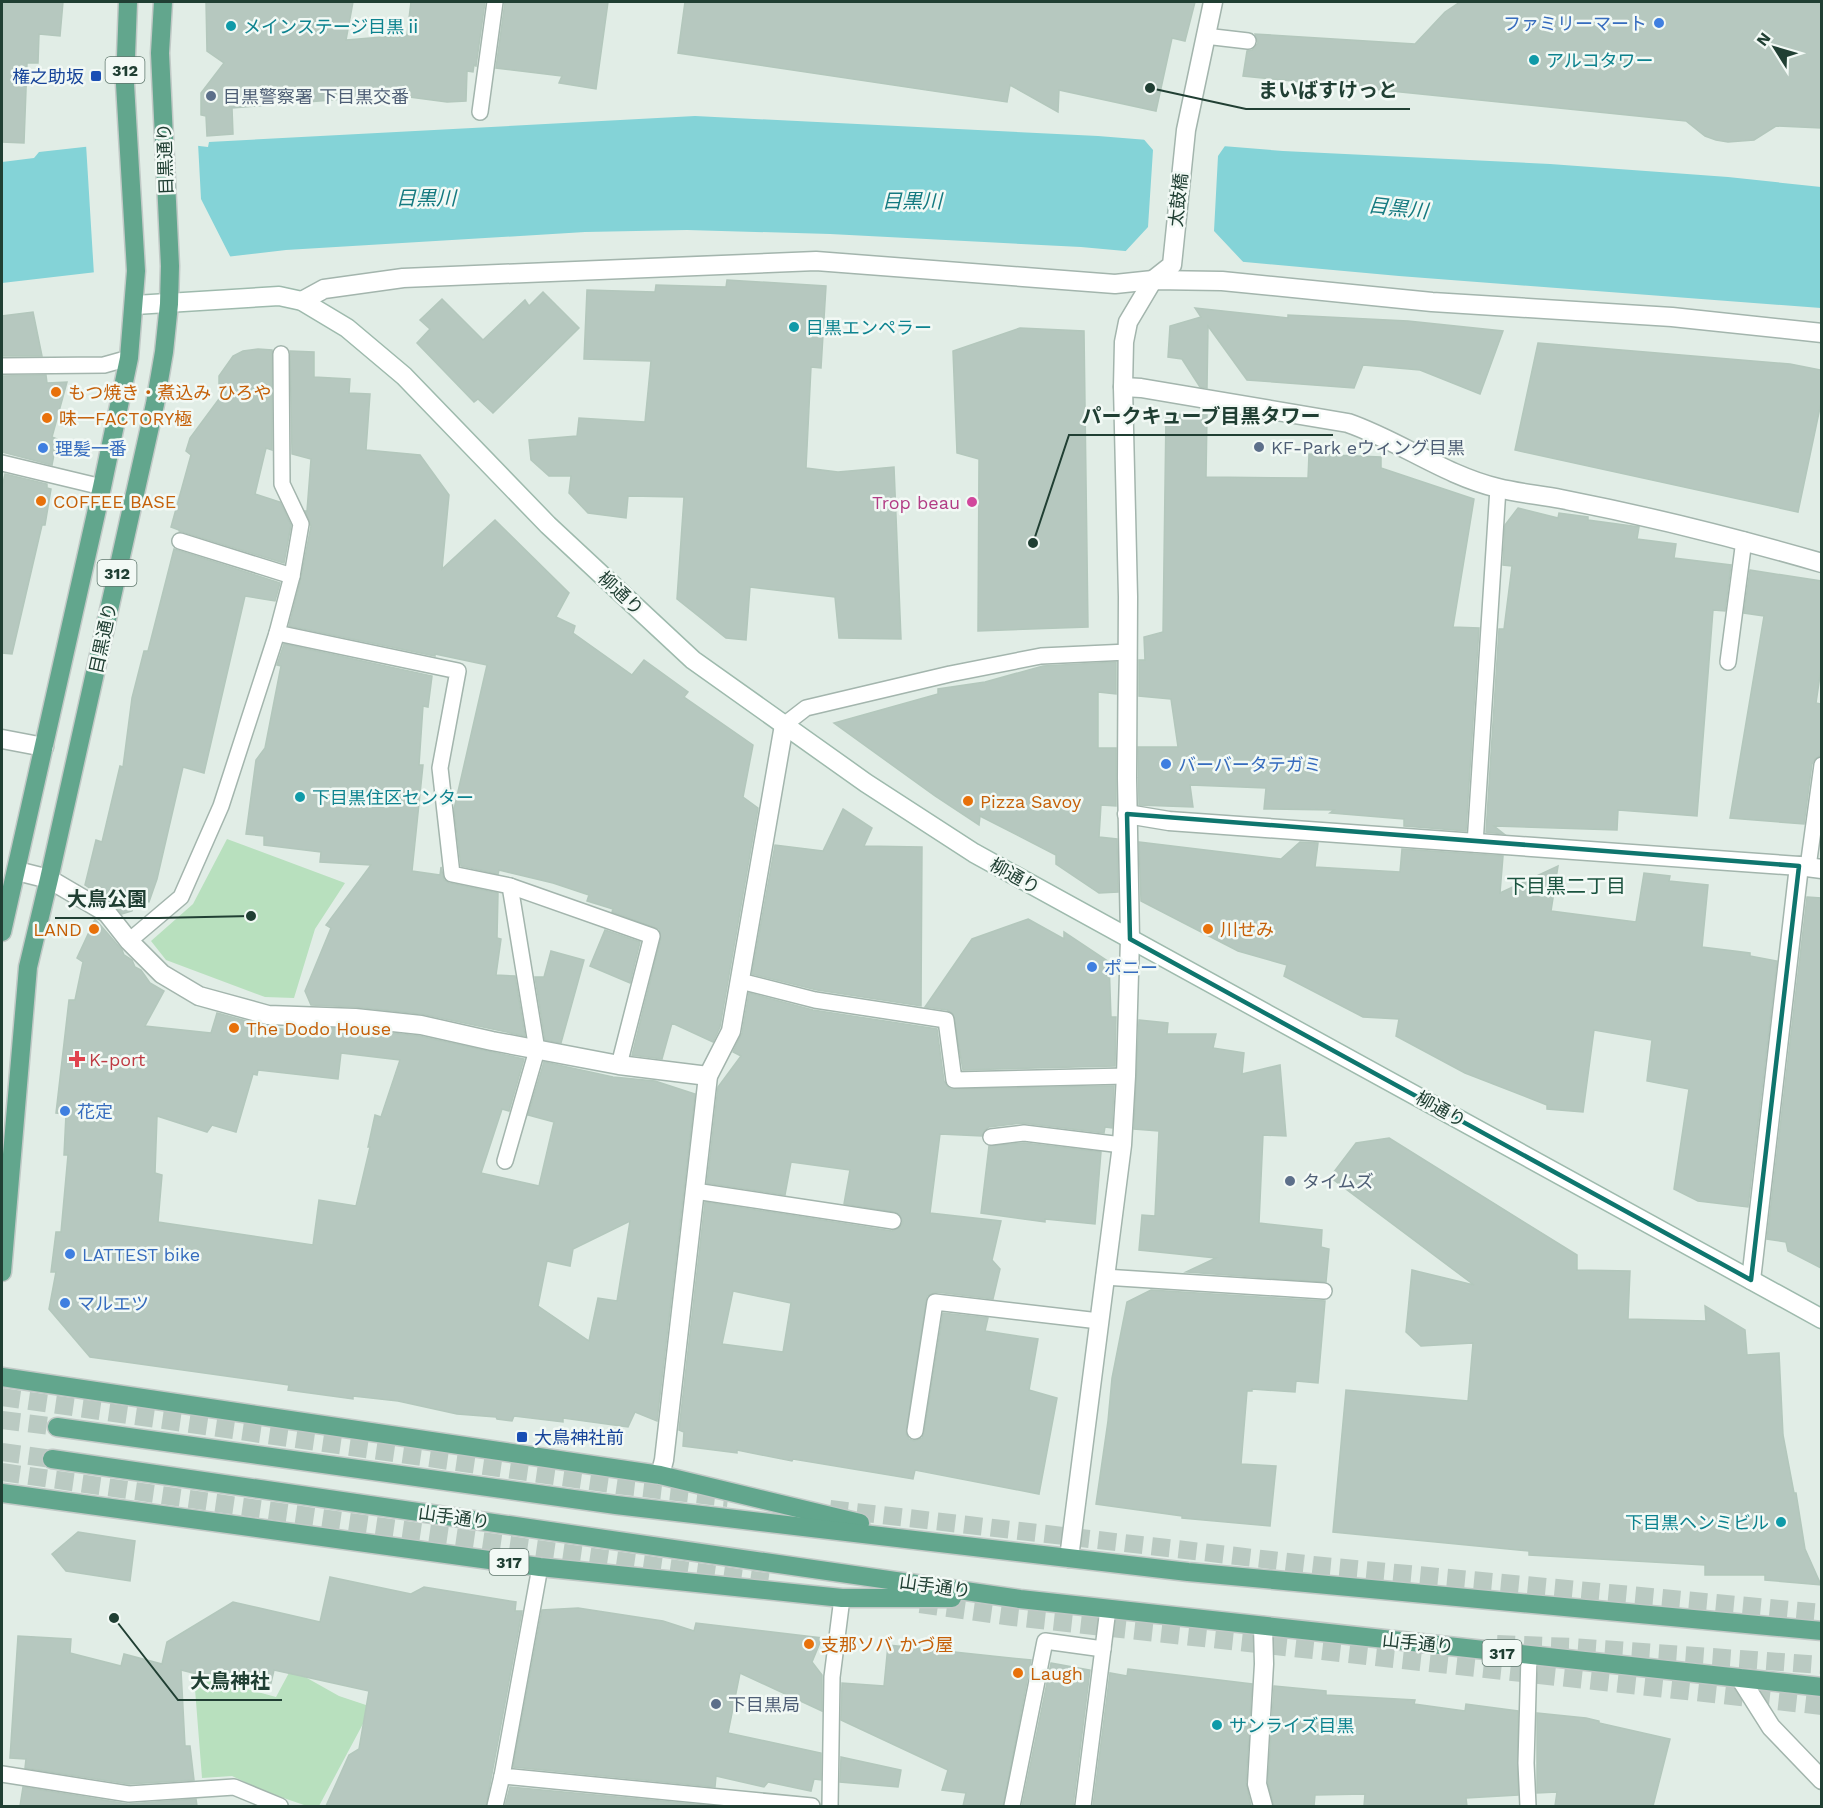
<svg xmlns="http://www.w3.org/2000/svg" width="1823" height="1808" viewBox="0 0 1823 1808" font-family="'Work Sans','Noto Sans JP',sans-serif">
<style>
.green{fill:#b8e0be}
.water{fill:#84d3d7}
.pier{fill:#e1ede6}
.building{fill:#b6c8bf;stroke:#b3c7bc;stroke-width:1.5;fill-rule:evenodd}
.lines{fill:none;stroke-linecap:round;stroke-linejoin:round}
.primary-tunnel{stroke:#bacac2;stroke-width:18;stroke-dasharray:18 9;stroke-linecap:butt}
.highway-tunnel{stroke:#bacac2;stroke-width:18;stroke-dasharray:18 9;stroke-linecap:butt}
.lane-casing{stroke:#a3b5ad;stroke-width:18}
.street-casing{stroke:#a3b5ad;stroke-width:21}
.secondary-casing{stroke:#9ebaad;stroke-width:21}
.primary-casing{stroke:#c1c9c6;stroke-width:21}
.lane{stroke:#fff;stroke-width:15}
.street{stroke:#fff;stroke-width:18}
.secondary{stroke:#fff;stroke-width:18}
.primary{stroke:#62a68d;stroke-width:18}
.marked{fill:none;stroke:#0f766e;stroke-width:4.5;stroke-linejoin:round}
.shop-dot{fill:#3f7fe0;stroke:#f2f9f5;stroke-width:2}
.culture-dot{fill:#0f9aa8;stroke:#f2f9f5;stroke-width:2}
.transit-dot{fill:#1a4fb4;stroke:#f2f9f5;stroke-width:2}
.service-dot{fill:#5c6f8a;stroke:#f2f9f5;stroke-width:2}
.food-dot{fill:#e8710a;stroke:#f2f9f5;stroke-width:2}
.hotel-dot{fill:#d1479c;stroke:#f2f9f5;stroke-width:2}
.health-dot{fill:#e0444e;stroke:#f2f9f5;stroke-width:2}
.labels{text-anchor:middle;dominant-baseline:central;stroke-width:5;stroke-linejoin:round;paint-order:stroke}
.shield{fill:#f2f9f5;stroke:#5f776d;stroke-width:1.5}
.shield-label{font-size:16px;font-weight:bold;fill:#203f33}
.shop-label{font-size:18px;fill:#366cbe;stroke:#f2f9f5;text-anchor:start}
.culture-label{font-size:18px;fill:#0d838f;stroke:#f2f9f5;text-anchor:start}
.transit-label{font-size:18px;fill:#164399;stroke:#f2f9f5;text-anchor:end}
.service-label{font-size:18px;fill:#4e5e75;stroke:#f2f9f5;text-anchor:start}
.street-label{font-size:18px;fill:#203f33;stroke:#f2f9f5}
.food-label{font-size:18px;fill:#c56008;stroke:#f2f9f5;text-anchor:start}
.hotel-label{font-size:18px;fill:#b23c85;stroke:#f2f9f5;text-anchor:end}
.health-label{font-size:18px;fill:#be3a42;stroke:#f2f9f5;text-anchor:start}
.water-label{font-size:20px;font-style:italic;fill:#157a80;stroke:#f2f9f5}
.neighbourhood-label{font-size:20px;fill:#1a533f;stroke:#f2f9f5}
.leader{fill:none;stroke:#203f33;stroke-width:2}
.callout-dot{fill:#203f33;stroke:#f2f9f5;stroke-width:2}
.callout-label{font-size:20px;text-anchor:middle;font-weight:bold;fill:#203f33;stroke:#f2f9f5;stroke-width:5;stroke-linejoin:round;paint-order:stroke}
</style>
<rect width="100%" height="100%" fill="#e1ede6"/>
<g class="green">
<path d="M227,839L345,883L315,929L294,998L265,997L166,960L151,941L193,904Z"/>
<path d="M291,1669L339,1696L372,1707L319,1806H307L266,1792L232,1776L202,1778L195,1689L199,1676L276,1697Z"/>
</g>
<path class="water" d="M695,116L1098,136L1283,151L1550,164L1728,177L1821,187V308L1399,276L1081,247L830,234L687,230L585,232L286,250L2,283V162L34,158L39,152L147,140L208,147L209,142Z"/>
<g class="pier">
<path d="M1141,136L1227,143L1218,156L1214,231L1246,265L1123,254L1148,227L1153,150Z"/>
<path d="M147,137L198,143L201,199L232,260L94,275L86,144Z"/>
</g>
<g class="building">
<path d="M2,2H63L60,36L39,34L38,63H27L24,143L2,142Z"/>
<path d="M206,2H353L346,40L407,35L411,2H485L476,66L474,65L473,72L467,71L466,101L447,102L394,95L232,108L233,134L207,136L206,116L201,115V93L224,63L207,51Z"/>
<path d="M505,2H608L596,89L559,83L562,76L496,68Z"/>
<path d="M685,2H1195L1185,41L1172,38L1156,111L1059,90L1058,112L1010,85L1007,102L678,53Z"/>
<path d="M1460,2H1821V128L1776,126L1754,140L1728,142L1716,140L1705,136L1686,121L1243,76L1247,51L1252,50L1258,43L1255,34L1415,44L1445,12Z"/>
<path d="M727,280L826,286L821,368L811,367L806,468L838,472L894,467L901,639L839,638L835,597L750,587L746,640L726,638L677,599L684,497L628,496L626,518L588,513L569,493L571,476H549L531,460L529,440L577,436L579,418L645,422L651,361L584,359L587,290L655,292L656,285L726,287Z"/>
<path d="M543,292L579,328L493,413L478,399L474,402L417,343L430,329L420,320L442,299L483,340L525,300L529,306Z"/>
<path d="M1195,308L1288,318V315L1408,321L1503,331L1480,394L1420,370L1363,365L1354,388L1247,380L1208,326L1207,388L1200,387L1182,359L1168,357L1170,326L1201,317Z"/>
<path d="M33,312L42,356H2V316Z"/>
<path d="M1020,328L1084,331L1088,627L978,631L979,459L957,453L953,351Z"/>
<path d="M1538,343L1790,364L1821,370V403L1798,512L1515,450Z"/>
<path d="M258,349L272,350V450L266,448L255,494L280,502L291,525L284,563L179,531V530L171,527L191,455L186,451L190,438L219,399V376L233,356L243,351Z"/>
<path d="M290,351L314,352V377L350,379L349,393L370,394L366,450L420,455L449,495L442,569L495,520L569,593L556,617L575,626L573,633L632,675L644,660L688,692L684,697L753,745L743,797L758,808L720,1027L713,1042L672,1023L662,1059L632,1055L661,938L659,929L612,912L613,909L587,901L589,895L553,883L499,870L498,874L461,866L454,809L487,665L435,654V656L289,626L301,578L311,526L305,511H307L311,459L292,454Z"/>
<path d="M46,375L47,383L67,382L52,437L57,439L52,465L2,452V376Z"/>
<path d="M1166,414L1207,415L1206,477L1308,478L1309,454L1381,457V468L1474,499L1453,627L1479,628L1466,831L1404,826V819L1330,813L1334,810L1264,809L1266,788L1190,785L1193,807L1139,805L1138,747H1178L1171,699L1139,696V660H1145L1144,637L1163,632Z"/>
<path d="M5,474L47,484V488L51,489L45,525H42L12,654L2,653V488Z"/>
<path d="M1518,508L1558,518L1559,513L1588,517V520L1639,527L1637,539L1676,544L1674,558L1731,565L1725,611L1713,610L1697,816L1618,810L1617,830L1494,826L1504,834L1486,832L1499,629H1504L1512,566L1503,565L1505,525Z"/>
<path d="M174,549L280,583L275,601L245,596L204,773L183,767L157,879L149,902L134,899L132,911L122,914L113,904L85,885L96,840L102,842L120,766L123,767L132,698L144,651H148Z"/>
<path d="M1750,570L1821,581V669L1816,703L1821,704V755L1815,759L1812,764L1804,824L1730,818L1764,616L1744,613Z"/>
<path d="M284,644L432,676L428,707L423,706L419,765H423L412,871L440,875L441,867L444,880L449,883L498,893L497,938L501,939L496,975L515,976L525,1036L422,1014L356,1007L311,1005L305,991L331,928L326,925L371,865L320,862L321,852L264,845V836L246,834L256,760L265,748L281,666L277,665Z"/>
<path d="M1116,662V694L1098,692V748H1116V806L1101,805L1099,837L1117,839L1118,892L1099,893L1056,864V855L980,816L979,825L935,796L834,723L938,694V689L985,682L1043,666Z"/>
<path d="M843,809L872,828L864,846L922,847L921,1006L817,990L752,974L775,845L823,851Z"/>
<path d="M1139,842L1281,859L1300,842L1318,843L1315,867L1400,872L1402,849L1503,856L1500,893L1558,866L1551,911L1636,922L1644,873L1670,876L1669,881L1708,885L1702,947L1750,953V956L1777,961L1748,1207L1698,1201L1674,1189L1689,1089L1647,1081L1652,1040L1594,1030L1583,1112L1547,1109V1105L1465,1073L1396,1036L1399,1019L1363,1017L1284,976L1287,965L1238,951L1141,901Z"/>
<path d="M1807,897L1821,898V1268L1788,1251L1786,1242L1767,1239Z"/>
<path d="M95,919L122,950L124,955L132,960L135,967L141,970L150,983L164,991L145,1026L211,1033L217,1013L265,1026L326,1037L322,1028L354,1029L419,1036L524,1059L509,1111L502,1109L481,1173L539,1186L554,1122L528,1115L544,1062L613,1077L655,1081L695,1094L657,1421L635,1412L628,1427L563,1418V1422L514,1416L512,1421L497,1419L496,1417L457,1414L398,1401L353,1396V1399L288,1390L289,1385L90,1357L49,1309L56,1272H51L56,1232H61L68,1155H64L66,1114L56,1113L69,1000H75L83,962L77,958ZM341,1053L400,1060L381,1117L375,1115L368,1147H370L356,1206L319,1200L313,1245L158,1222L162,1175L155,1173L157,1116L207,1132L212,1125L236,1132L253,1074L257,1075L258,1070L338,1079ZM630,1221L617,1301L598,1298L589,1341L538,1306L547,1261L570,1266L573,1249Z"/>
<path d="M1028,919L1064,939V932L1109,962L1111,1017H1116L1115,1066L963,1070L953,1014L947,1010L925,1007L972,939Z"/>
<path d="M605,930L640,942L630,983L590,966Z"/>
<path d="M551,951L584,960L561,1043L545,1040L535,977H544Z"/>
<path d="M749,993L813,1010L937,1029L944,1081L950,1089L1114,1086L1112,1128L1105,1127L1104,1133L1023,1123L989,1127L985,1130L982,1136L940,1134L930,1213L1001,1221L992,1260L1000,1269L993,1299L936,1292L927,1296L906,1434L909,1439L914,1441L922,1438L924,1433L943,1313L988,1318L985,1331L1038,1339L1029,1390L1057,1398L1039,1494L915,1470L913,1479L793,1459L792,1461L737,1450V1453L683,1446L684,1432L679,1430L705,1202L892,1231L900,1227L903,1222L899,1214L895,1212L844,1204L850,1170L791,1162L785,1195L707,1183L718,1087L741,1056L733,1052L742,1033ZM733,1291L791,1303L783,1352L722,1344Z"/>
<path d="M1139,1020L1168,1023L1167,1034H1216L1213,1048L1244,1053L1242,1074L1280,1065L1286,1136L1263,1135L1259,1223L1322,1230L1321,1247L1329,1249L1326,1282L1186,1272L1216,1258L1139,1250L1142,1215L1155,1216L1159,1131L1134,1129Z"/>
<path d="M1389,1138L1577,1255V1270L1630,1271L1628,1319L1706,1321L1705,1306L1745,1330L1747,1355L1779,1353L1783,1435L1794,1493H1796L1805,1549L1821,1585L1765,1580V1575H1705V1565L1529,1555V1551L1333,1532L1346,1390L1468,1401L1473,1343L1421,1346L1406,1332L1412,1270L1474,1285L1330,1177L1356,1143Z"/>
<path d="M1024,1143L1101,1152L1095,1224L1045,1219V1222L981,1213L989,1146Z"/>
<path d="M1151,1290L1325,1301L1318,1383L1296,1381L1295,1392L1252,1389V1391H1247L1241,1464L1276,1466L1270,1526L1182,1518V1516L1096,1504L1108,1421L1112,1378L1127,1302Z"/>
<path d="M78,1532L135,1541L130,1581L66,1571L52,1554Z"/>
<path d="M330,1577L411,1594L424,1587L516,1602L515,1611H522L486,1806H326L349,1755L359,1749L369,1691L274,1670L271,1683L245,1677L241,1685L181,1670L185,1746H190L194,1780L129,1784L25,1768L26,1759L10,1758L18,1636L71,1639L70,1653L121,1666L124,1654L162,1664L167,1642L233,1602L320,1622Z"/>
<path d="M578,1608L663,1621L694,1631L696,1623L822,1638L812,1662L822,1675V1711L740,1673L728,1733L821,1753V1780L814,1779L811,1791L768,1782L764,1787L716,1776L715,1787L513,1767L542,1610Z"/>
<path d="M888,1645L1031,1660L1003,1806H963L966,1793L942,1790L948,1770L841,1720L842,1683L884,1686Z"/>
<path d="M1051,1663L1090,1670L1073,1806H1022Z"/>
<path d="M1128,1669L1252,1684L1246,1783L1251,1806H1093L1110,1673L1127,1676Z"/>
<path d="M1274,1686L1326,1691V1695L1415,1700L1414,1704L1465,1711L1466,1704L1518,1711V1795L1466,1798L1467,1806H1364L1365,1794L1315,1795L1314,1806H1274L1268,1783Z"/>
<path d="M1537,1713L1586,1718L1599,1721V1723L1670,1739L1653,1806H1555L1557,1792L1537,1793Z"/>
<path d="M841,1757L901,1770L898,1787L840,1782Z"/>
<path d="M23,1787L128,1804L196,1799L197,1806H20Z"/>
<path d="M510,1787L714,1806H505Z"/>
</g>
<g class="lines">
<g class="primary-tunnel">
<path d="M2,1420L57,1427"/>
<path d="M2,1452L52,1459"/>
</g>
<g class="highway-tunnel">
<path d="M2,1397L617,1485L728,1498"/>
<path d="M2,1472L774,1583"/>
<path d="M830,1509L1323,1566L1822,1613"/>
<path d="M920,1604L1013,1617L1175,1635L1822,1706"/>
<path d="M1497,1644L1573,1647L1822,1665"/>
</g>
<defs>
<g id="lane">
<path d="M1205,36L1248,41"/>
<path d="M480,112L495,2"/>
<path d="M2,366L104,365L129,358"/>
<path d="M2,463L102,487"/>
<path d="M180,541L292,576"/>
<path d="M277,633L458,671L440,768L452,874L510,886L537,1050L505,1161"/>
<path d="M1728,662L1744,540"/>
<path d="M784,725L806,708L950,674L1041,656L1128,652"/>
<path d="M1475,844L1498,488"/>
<path d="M1808,867L1822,765"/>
<path d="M510,886L652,936L619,1065"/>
<path d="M129,941L181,897L221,806L277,633L292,576L301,524L282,484L281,354"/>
<path d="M740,981L815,1000L946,1020L954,1080L1126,1076"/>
<path d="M991,1137L1024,1133L1122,1145"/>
<path d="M695,1191L893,1221"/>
<path d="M1104,1277L1324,1291"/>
<path d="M915,1431L935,1302L1099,1321"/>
<path d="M540,1567L502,1776L812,1806"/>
<path d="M2,1774L129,1794L234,1787L280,1806"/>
<path d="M495,1806L502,1776"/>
<path d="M830,1806L832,1677L842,1598"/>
<path d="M1012,1806L1045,1641L1103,1649"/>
<path d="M1083,1806L1108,1609"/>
<path d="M1528,1806L1526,1763L1529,1656"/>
</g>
<g id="street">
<path d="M302,301L324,289L403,278L816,261L1115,284L1153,280L1222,281L1432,302L1672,317L1822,333"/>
<path d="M1123,387L1141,388L1348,423C1400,441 1444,475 1498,488C1518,493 1540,495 1561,499C1648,516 1736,538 1822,563"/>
<path d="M2,739L44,747"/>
<path d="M1127,814L1169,821L1799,866L1822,869"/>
<path d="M17,871L49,879L107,913L129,941L162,974L199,996L268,1015L355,1018L421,1025L492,1041L619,1065L708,1076"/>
<path d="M1751,1280L1799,866"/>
<path d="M660,1475L664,1460L708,1076L731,1031L784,725"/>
<path d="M1069,1558L1122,1145L1126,1076L1130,939L1127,778L1128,597L1123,387L1124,342L1128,322L1153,280L1172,265L1186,130L1213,2"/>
<path d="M1740,1678L1771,1727L1822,1780"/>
<path d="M1263,1806L1257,1784L1264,1664L1263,1626"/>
</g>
<path id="secondary" d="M135,305L279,296L302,301L347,328L404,376L548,525L693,660L866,783L974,853L1822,1319"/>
<g id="primary">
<path d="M2,932L102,487L129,358L136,271L125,84L128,2"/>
<path d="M2,1272L28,967L49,879L155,404L164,352L169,304L170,266L160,53L163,2"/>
<path d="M2,1377L660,1475L860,1523"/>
<path d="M57,1427L616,1505L1188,1572L1822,1631"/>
<path d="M52,1459L1020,1599L1822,1687"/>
<path d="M2,1493L540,1567L842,1598H952"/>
</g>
</defs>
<use href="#lane" class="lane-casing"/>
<use href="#street" class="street-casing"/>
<use href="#secondary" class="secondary-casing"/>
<use href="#primary" class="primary-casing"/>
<use href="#lane" class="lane"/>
<use href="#street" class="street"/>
<use href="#secondary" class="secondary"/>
<use href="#primary" class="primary"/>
</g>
<path class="marked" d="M1127,814L1799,866L1751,1280L1130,939Z"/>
<g class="shop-dot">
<circle cx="1659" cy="23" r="6"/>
<circle cx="43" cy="448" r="6"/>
<circle cx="1166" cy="764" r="6"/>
<circle cx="1092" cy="967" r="6"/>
<circle cx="65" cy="1111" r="6"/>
<circle cx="70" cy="1254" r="6"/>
<circle cx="65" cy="1303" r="6"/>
</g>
<g class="culture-dot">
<circle cx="231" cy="26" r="6"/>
<circle cx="1534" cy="60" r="6"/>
<circle cx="794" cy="327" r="6"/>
<circle cx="300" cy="797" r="6"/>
<circle cx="1781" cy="1522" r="6"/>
<circle cx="1217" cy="1725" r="6"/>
</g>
<g class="transit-dot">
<rect x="90" y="70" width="12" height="12" rx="3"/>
<rect x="516" y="1431" width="12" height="12" rx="3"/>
</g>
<g class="service-dot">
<circle cx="211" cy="96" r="6"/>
<circle cx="1259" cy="447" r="6"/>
<circle cx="1290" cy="1181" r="6"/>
<circle cx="716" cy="1704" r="6"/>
</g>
<g class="food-dot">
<circle cx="56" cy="392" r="6"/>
<circle cx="47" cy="418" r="6"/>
<circle cx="41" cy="501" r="6"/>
<circle cx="968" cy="801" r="6"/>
<circle cx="94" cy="929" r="6"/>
<circle cx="1208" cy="929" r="6"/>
<circle cx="234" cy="1028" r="6"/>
<circle cx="809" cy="1644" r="6"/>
<circle cx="1018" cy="1673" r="6"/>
</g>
<circle class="hotel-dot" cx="972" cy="502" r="6"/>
<path class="health-dot" d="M74 1050h6v6h6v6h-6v6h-6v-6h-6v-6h6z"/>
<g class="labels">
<g class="shield">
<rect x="105.5" y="57" width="39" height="26" rx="4.5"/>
<rect x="97.5" y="560" width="39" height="26" rx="4.5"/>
<rect x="489.5" y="1549" width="39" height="26" rx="4.5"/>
<rect x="1482.5" y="1640" width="39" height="26" rx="4.5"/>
</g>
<g class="shield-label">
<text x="125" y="70">312</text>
<text x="117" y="573">312</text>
<text x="509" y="1562">317</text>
<text x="1502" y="1653">317</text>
</g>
<g class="shop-label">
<text x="1647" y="23" text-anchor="end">ファミリーマート</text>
<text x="55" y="448">理髪一番</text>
<text x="1178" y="764">バーバータテガミ</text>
<text x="1104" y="967">ポニー</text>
<text x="77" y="1111">花定</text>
<text x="82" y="1254">LATTEST bike</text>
<text x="77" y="1303">マルエツ</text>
</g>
<g class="culture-label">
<text x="243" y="26">メインステージ目黒ⅱ</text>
<text x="1546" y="60">アルコタワー</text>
<text x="806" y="327">目黒エンペラー</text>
<text x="312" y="797">下目黒住区センター</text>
<text x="1769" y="1522" text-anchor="end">下目黒ヘンミビル</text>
<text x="1229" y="1725">サンライズ目黒</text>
</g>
<g class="transit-label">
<text x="84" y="76">権之助坂</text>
<text x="534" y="1437" text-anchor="start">大鳥神社前</text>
</g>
<g class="service-label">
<text x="223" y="96">目黒警察署 下目黒交番</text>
<text x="1271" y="447">KF-Park eウィング目黒</text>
<text x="1302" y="1181">タイムズ</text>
<text x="728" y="1704">下目黒局</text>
</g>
<g class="street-label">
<text transform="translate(165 159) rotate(-92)">目黒通り</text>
<text transform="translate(1178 200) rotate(-84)">太鼓橋</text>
<text transform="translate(621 593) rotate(43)">柳通り</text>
<text transform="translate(103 638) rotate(-78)">目黒通り</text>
<text transform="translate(1015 876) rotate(29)">柳通り</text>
<text transform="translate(1441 1109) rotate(29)">柳通り</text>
<text transform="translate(454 1517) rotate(8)">山手通り</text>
<text transform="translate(935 1586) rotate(8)">山手通り</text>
<text transform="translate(1418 1643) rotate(6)">山手通り</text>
</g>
<g class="food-label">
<text x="68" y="392">もつ焼き・煮込み ひろや</text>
<text x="59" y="418">味一FACTORY極</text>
<text x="53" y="501">COFFEE BASE</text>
<text x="980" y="801">Pizza Savoy</text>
<text x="82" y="929" text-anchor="end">LAND</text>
<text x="1220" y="929">川せみ</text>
<text x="246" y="1028">The Dodo House</text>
<text x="821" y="1644">支那ソバ かづ屋</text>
<text x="1030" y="1673">Laugh</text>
</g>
<g class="hotel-label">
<text x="960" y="502">Trop beau</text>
</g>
<g class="health-label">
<text x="89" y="1059">K-port</text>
</g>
<g class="water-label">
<text x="426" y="198">目黒川</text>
<text x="912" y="201">目黒川</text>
<text transform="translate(1398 208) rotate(6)">目黒川</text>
</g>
<g class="neighbourhood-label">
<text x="1566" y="886">下目黒二丁目</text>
</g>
</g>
<path class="leader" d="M1150 88L1246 109H1410M1033 543L1069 435H1333M251 916L159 918H55M114 1618L178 1700H282"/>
<g class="callout-dot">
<circle cx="1150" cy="88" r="6"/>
<circle cx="1033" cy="543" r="6"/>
<circle cx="251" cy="916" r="6"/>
<circle cx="114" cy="1618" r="6"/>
</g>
<g class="callout-label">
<text x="1328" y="97">まいばすけっと</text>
<text x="1201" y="423">パークキューブ目黒タワー</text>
<text x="107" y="906">大鳥公園</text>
<text x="230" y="1688">大鳥神社</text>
</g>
<rect width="1823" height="1808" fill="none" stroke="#203f33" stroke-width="6"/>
<g transform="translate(1775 48) rotate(307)" stroke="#f2f9f5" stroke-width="4.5" paint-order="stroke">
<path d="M0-4.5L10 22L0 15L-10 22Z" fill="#203f33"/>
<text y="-9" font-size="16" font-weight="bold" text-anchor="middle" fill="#203f33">N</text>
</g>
</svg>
